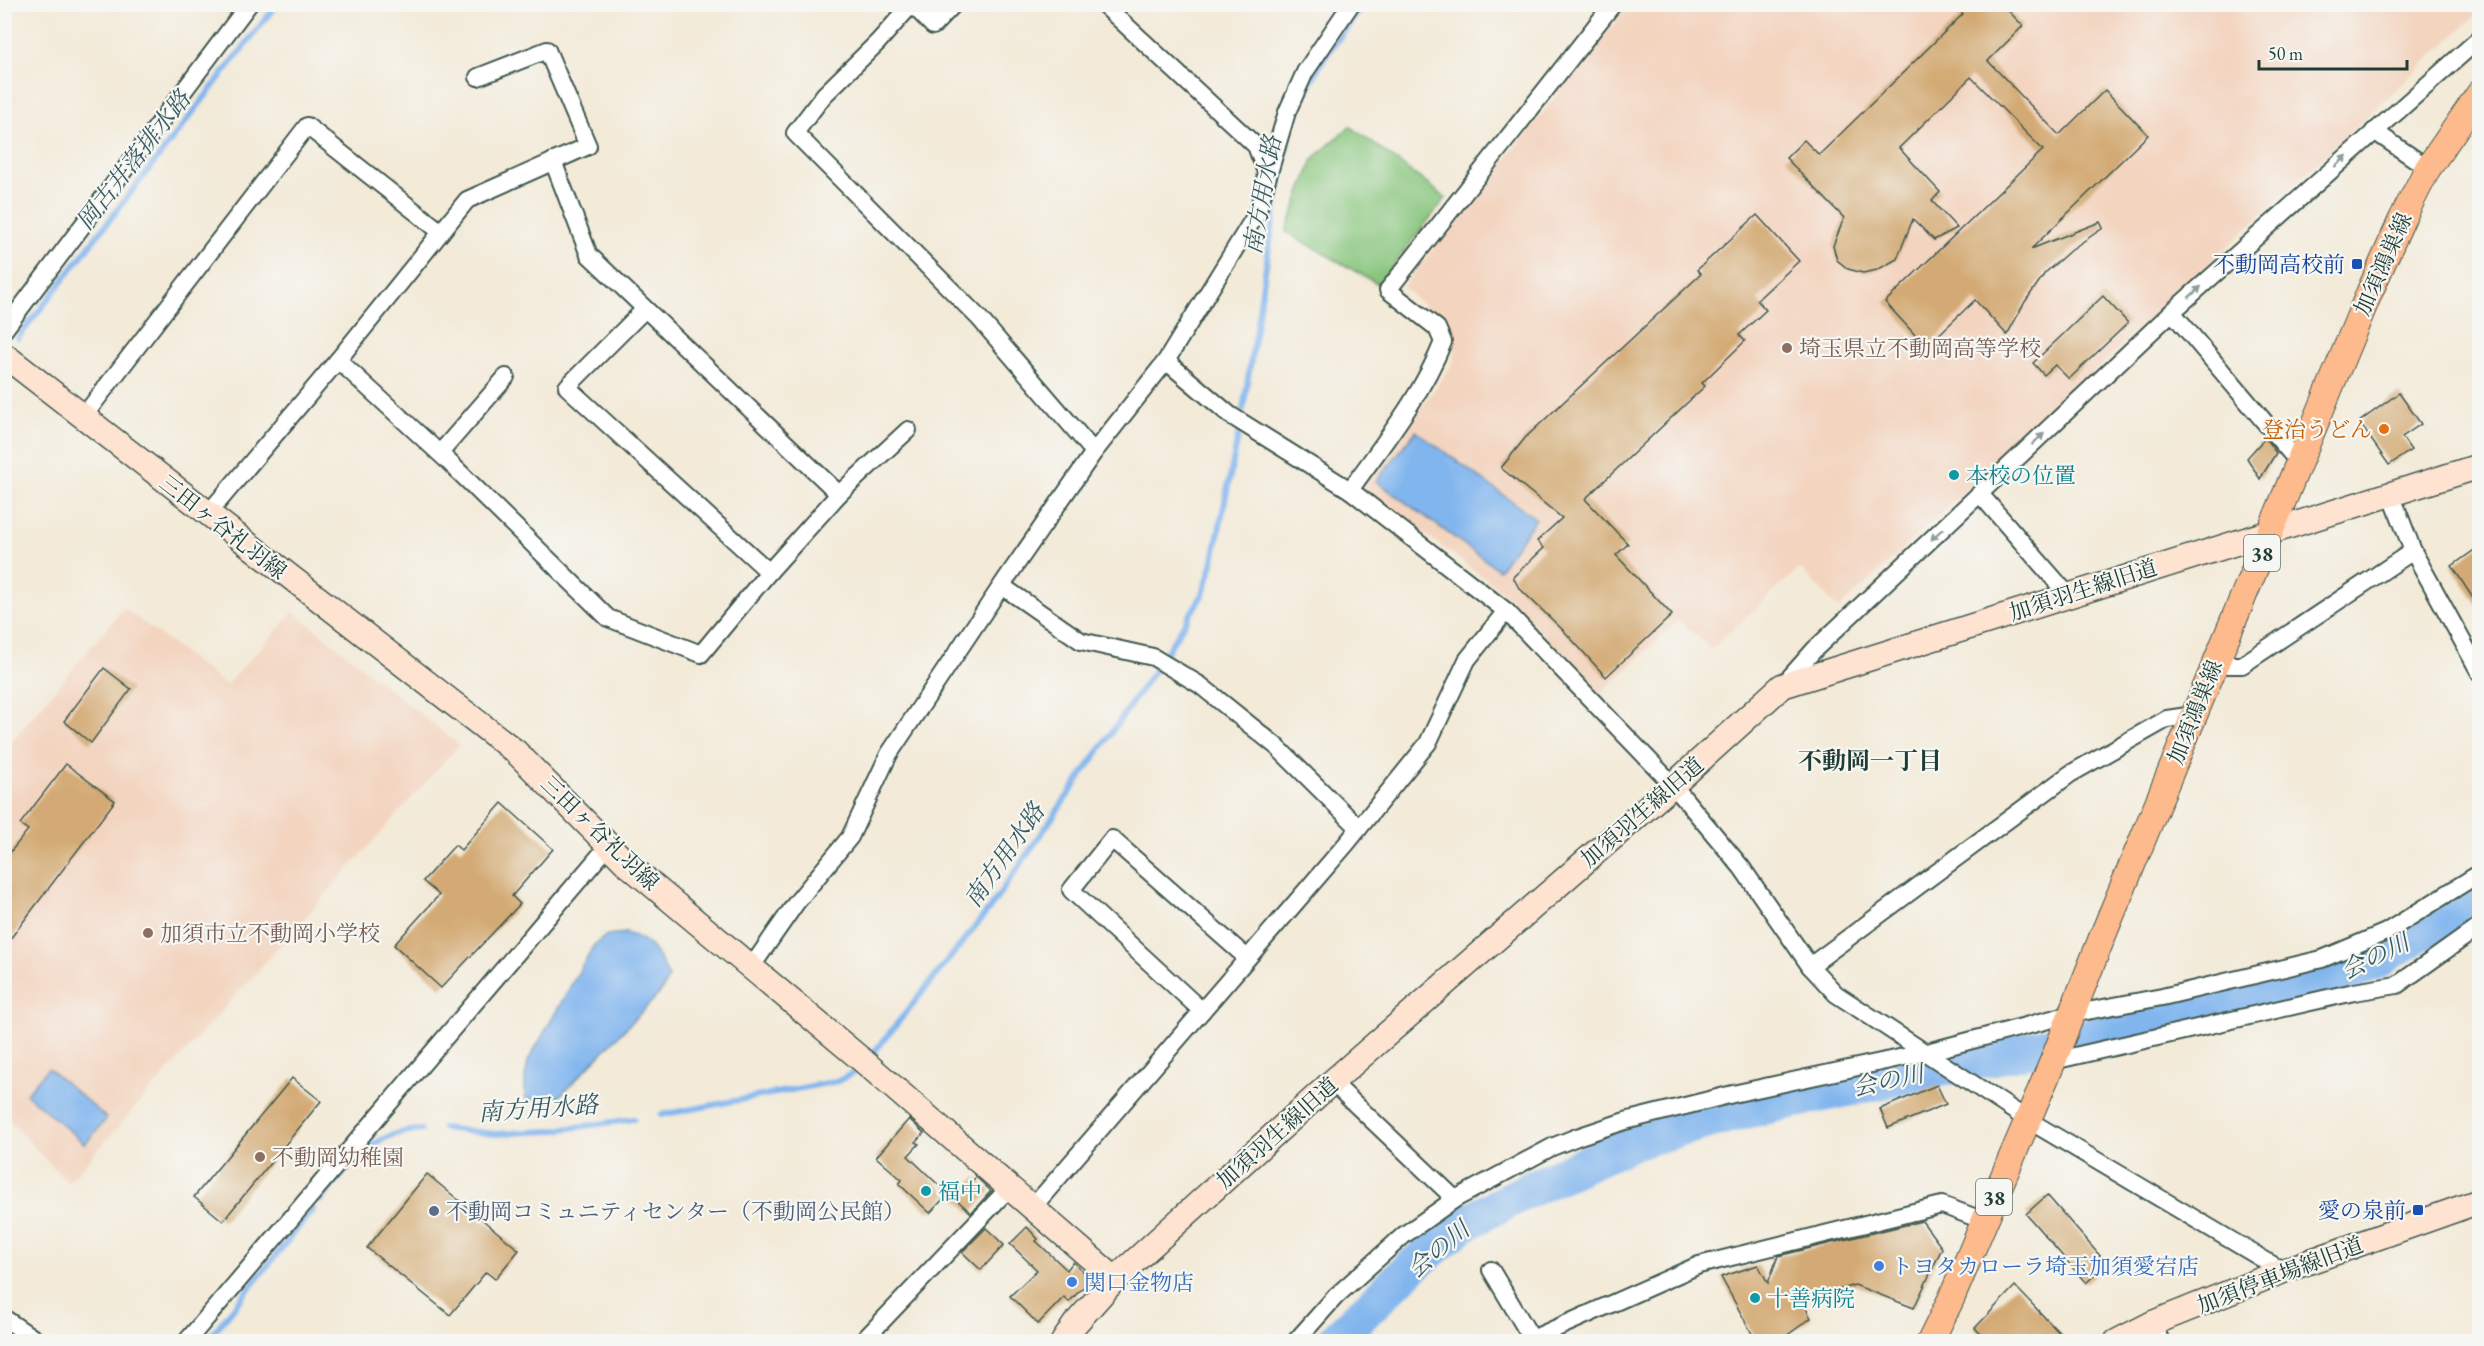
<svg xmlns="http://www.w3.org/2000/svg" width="2484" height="1346" viewBox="0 0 2484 1346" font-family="'EB Garamond','Noto Serif JP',serif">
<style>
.built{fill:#f3d4bf}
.green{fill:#86c57c;stroke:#528158;stroke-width:1.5}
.water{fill:#81b5ee;stroke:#507991;stroke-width:1.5}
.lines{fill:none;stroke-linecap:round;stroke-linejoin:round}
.stream{stroke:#81b5ee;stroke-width:6}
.river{stroke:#81b5ee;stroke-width:36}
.building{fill:#d3aa74}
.street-casing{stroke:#3f574d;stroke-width:20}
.secondary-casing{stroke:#3f574d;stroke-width:27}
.primary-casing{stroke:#3f574d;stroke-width:28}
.street{stroke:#fff;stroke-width:16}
.secondary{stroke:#fee3d1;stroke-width:24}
.primary{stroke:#fcba8d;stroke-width:26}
.oneway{fill:#8f9e9a}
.transit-dot{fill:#1a4fb4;stroke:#f6f6f2;stroke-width:2}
.education-dot{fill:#8d6e63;stroke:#f6f6f2;stroke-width:2}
.food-dot{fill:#e8710a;stroke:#f6f6f2;stroke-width:2}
.culture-dot{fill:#0f9aa8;stroke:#f6f6f2;stroke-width:2}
.service-dot{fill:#5c6f8a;stroke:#f6f6f2;stroke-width:2}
.shop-dot{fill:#3f7fe0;stroke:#f6f6f2;stroke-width:2}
.labels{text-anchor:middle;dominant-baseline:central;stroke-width:4.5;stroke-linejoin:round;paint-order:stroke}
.shield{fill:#f6f6f2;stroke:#60746d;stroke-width:1.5}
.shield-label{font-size:21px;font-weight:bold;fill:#1f3d34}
.transit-label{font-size:22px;fill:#164399;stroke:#f6f6f2;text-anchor:end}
.street-label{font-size:22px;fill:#1f3d34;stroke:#f6f6f2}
.education-label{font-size:22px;fill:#785e54;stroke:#f6f6f2;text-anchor:start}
.food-label{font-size:22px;fill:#c56008;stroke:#f6f6f2;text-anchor:end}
.culture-label{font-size:22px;fill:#0d838f;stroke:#f6f6f2;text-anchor:start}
.service-label{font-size:22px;fill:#4e5e75;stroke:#f6f6f2;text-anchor:start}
.shop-label{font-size:22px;fill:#366cbe;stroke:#f6f6f2;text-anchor:start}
.water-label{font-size:24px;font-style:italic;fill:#385b62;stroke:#f6f6f2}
.neighbourhood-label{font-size:24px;font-weight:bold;fill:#1f3d34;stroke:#f6f6f2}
</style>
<rect width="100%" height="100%" fill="#f6f6f2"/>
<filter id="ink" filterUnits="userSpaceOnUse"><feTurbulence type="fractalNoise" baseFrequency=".0167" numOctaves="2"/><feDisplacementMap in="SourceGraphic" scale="12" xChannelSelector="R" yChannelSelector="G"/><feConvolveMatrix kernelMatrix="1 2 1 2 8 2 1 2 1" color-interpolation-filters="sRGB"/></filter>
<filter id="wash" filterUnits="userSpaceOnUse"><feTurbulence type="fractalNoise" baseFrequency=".008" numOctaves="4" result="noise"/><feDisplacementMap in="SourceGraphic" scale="24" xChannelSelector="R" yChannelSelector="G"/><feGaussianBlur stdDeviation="1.35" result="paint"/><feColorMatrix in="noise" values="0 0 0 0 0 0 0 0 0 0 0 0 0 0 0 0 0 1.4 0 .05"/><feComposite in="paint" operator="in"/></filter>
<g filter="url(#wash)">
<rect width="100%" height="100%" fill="#f3ead8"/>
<g class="built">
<path d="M1629,5H2479V12L1839,609L1800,568L1711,649L1679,620L1599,694L1495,585L1362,489L1452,365L1455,354L1454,341L1446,326L1403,287Z"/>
<path d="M124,608L226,685L294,612L459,745L68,1183L5,1116V749Z"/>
</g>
<path class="green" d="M1350,126L1446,198L1378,284L1286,232L1313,159Z"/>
<g class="water">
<path d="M1416,431L1536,519L1499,570L1376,481Z"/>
<path d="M626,933C653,941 657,953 669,977L661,992L559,1097L543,1101L525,1098V1078L528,1061L594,945L607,935Z"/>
<path d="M48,1068L107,1118L85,1144L26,1094Z"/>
</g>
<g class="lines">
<g class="stream">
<path d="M18,338L277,4"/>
<path d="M1243,410L1280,178L1293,118L1322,61L1364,4"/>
<path d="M1164,656L1203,594L1212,565L1239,432"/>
<path d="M871,1056L990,908L1156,668"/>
<path d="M661,1115L838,1081L856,1071"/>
<path d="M443,1128L495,1134L549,1131L634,1119"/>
<path d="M321,1200C351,1164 370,1132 421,1130"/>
<path d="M206,1342L313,1209"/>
</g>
<path class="river" d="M1333,1342L1412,1266L1462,1225L1530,1189L1631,1143L1741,1112L2073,1040L2351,973L2380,959L2480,895"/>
</g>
<g id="blocks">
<g class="building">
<path d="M1953,4H2002L2023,26L1988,61L2059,135L2105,90L2148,135L2031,249L2100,222L2103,228L2072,249L2045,273L2025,302L2007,335L1975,300L1926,347L1885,302L2043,150L1971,77L1899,148L1940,192L1932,201L1957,228L1934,240L1913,219L1897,259L1877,270L1863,273L1848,269L1837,260L1833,246L1844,218L1786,158L1804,140L1819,155L1963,14Z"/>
<path d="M1757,215L1799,261L1757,300L1766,310L1739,335L1745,341L1702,383L1705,386L1585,499L1628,544L1616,555L1672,615L1606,677L1564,631L1519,588L1513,577L1544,548L1537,541L1562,518L1501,468L1526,437L1701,274L1697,270Z"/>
<path d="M2103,296L2128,323L2069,379L2055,365L2044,375L2033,363Z"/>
<path d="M2399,393L2421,424L2402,437L2411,450L2389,465L2359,422Z"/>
<path d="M2265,438L2276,453L2260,479L2247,458Z"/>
<path d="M2480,546V609L2452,566Z"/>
<path d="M104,668L131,689L91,743L64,721Z"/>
<path d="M66,764L115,801L4,947V860L28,830L20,824Z"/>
<path d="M502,803L553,849L512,896L520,904L441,988L394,945L439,895L423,881L455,845L461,850Z"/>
<path d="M292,1078L321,1101L223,1221L194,1197Z"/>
<path d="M1937,1085L1946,1104L1888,1128L1880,1109Z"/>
<path d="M909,1119L924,1133L916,1142L919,1144L908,1156L948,1194L930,1213L899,1184L902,1180L876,1157Z"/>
<path d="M427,1174L519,1250L495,1279L486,1272L450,1315L367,1248Z"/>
<path d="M976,1177L991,1191L971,1213L956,1199Z"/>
<path d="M2047,1195L2107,1264L2086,1283L2026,1214Z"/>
<path d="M1922,1221L1942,1248L1914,1308L1855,1285L1802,1301L1811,1318L1779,1341H1756L1721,1277L1758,1265L1768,1283L1778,1256Z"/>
<path d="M1027,1227L1038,1239L1036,1241L1067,1270L1073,1262L1091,1279L1069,1302L1064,1297L1038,1324L1010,1296L1037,1270L1010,1244Z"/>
<path d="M986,1228L1004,1245L981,1270L962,1252Z"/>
<path d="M2015,1286L2067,1341H1987L1975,1328Z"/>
</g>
</g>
</g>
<g filter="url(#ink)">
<use href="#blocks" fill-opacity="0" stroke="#3f574d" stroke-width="1.5"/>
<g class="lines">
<defs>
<g id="street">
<path d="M912,4L878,42L824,95L795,133L979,318L1094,452"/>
<path d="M912,4L933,26L954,4"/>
<path d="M1103,4L1256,146L1266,172L1265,181"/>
<path d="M2374,131L2428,168"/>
<path d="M553,161L589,255L839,494"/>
<path d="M645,309L567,387L769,572"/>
<path d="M2172,312L2300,464"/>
<path d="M4,330L249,4"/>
<path d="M338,360L449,462L608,618L701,654L769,572L839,494L908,430"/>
<path d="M1166,361L1230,415L1350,490L1506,611L1673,785L1742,868L1810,966L1836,994L2028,1120L2283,1271"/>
<path d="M83,417L307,126L441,232"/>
<path d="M440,453L506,377"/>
<path d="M1350,490C1384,442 1421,397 1443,342L1437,328L1388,290L1613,4"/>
<path d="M1980,494L2068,595"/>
<path d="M2391,494L2413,551L2480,673"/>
<path d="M207,515L338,360L467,200L588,146L547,50L478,77"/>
<path d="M1002,586L1081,641L1153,657L1200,685L1276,746L1359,828"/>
<path d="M2215,665H2242L2413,551"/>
<path d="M1783,685L1815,649L2172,312L2480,38"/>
<path d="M1810,966L2070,774L2167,719L2194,715"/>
<path d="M750,969L796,903L850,837L889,754L1006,579L1094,452L1166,361L1257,213L1287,112L1305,72L1351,4"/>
<path d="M1202,1011L1071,890L1112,839L1247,958"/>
<path d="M2053,1061L2354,992L2397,985L2480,926"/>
<path d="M1332,1082L1455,1199"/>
<path d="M1033,1207L1347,843L1428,743L1467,660L1506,611"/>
<path d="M1491,1270L1532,1339L1528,1342"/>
<path d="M4,1318L39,1342"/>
<path d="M2153,1323L2161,1342"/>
<path d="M1532,1339L1699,1265L1942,1205L1984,1221"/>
<path d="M186,1342L608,846"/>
<path d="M862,1342L1010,1187"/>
<path d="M1295,1342L1336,1296L1404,1235L1455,1199L1552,1147L1577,1137L1625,1121L1733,1094L1927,1052L2071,1014L2162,997L2322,959L2386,932L2480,873"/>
</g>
<g id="secondary">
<path d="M4,355L516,752L626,863L862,1060L1115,1279"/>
<path d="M1063,1342L1075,1324L1115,1279L1332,1082L1673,785L1782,686L2480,466"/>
<path d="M2116,1342L2153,1323L2283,1271L2480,1201"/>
</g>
<path id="primary" d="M1930,1342L1952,1297L2053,1061L2103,935L2370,291L2402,219L2428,168L2480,93"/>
</defs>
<use href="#street" class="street-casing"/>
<use href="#secondary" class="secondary-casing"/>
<use href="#primary" class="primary-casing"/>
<use href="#street" class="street"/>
<use href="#secondary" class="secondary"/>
<use href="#primary" class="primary"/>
</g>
<defs><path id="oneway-solid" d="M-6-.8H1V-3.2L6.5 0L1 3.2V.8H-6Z" transform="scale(1.5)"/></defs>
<g class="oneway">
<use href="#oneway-solid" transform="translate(2341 161) rotate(-42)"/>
<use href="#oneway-solid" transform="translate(2195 292) rotate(-42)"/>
<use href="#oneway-solid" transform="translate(2038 439) rotate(-43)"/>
<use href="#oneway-solid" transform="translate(1937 534) rotate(137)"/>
</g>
</g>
<g class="transit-dot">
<rect x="2351" y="258" width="12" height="12" rx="3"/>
<rect x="2412" y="1204" width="12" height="12" rx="3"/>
</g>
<g class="education-dot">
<circle cx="1787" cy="348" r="6"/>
<circle cx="148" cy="933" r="6"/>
<circle cx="260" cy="1157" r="6"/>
</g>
<circle class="food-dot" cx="2384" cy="429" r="6"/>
<g class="culture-dot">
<circle cx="1954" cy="475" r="6"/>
<circle cx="926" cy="1191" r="6"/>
<circle cx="1755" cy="1298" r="6"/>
</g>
<circle class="service-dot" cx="434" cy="1211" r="6"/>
<g class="shop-dot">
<circle cx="1879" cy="1266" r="6"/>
<circle cx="1072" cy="1282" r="6"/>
</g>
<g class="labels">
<g class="shield">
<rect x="2244" y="535" width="36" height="36" rx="4.5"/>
<rect x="1976" y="1179" width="36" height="36" rx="4.5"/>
</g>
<g class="shield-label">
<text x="2262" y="553">38</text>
<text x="1994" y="1197">38</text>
</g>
<g class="transit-label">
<text x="2345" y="264">不動岡高校前</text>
<text x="2406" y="1210">愛の泉前</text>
</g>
<g class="street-label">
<text transform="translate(2383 264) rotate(-66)">加須鴻巣線</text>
<text transform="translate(223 527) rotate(38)">三田ヶ谷礼羽線</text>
<text transform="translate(2083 590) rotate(-18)">加須羽生線旧道</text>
<text transform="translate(2195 712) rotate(-68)">加須鴻巣線</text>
<text transform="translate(1642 812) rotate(-41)">加須羽生線旧道</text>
<text transform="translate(600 833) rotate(44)">三田ヶ谷礼羽線</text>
<text transform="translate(1277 1133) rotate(-42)">加須羽生線旧道</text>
<text transform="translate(2280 1275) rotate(-21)">加須停車場線旧道</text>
</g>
<g class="education-label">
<text x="1799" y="348">埼玉県立不動岡高等学校</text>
<text x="160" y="933">加須市立不動岡小学校</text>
<text x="272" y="1157">不動岡幼稚園</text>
</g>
<g class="food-label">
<text x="2372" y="429">登治うどん</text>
</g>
<g class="culture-label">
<text x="1966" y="475">本校の位置</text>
<text x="938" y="1191">福中</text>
<text x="1767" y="1298">十善病院</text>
</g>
<g class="service-label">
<text x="446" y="1211">不動岡コミュニティセンター（不動岡公民館）</text>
</g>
<g class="shop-label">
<text x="1891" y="1266">トヨタカローラ埼玉加須愛宕店</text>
<text x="1084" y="1282">関口金物店</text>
</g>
<g class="water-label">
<text transform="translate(133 160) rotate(-52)">岡古井落排水路</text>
<text transform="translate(1262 195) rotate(-80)">南方用水路</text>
<text transform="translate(1004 855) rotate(-55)">南方用水路</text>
<text transform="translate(2375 956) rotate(-26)">会の川</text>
<text transform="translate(1888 1080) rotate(-12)">会の川</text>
<text transform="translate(538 1108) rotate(-4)">南方用水路</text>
<text transform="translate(1438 1249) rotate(-40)">会の川</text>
</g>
<g class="neighbourhood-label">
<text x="1870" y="760">不動岡一丁目</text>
</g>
</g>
<rect width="2484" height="1346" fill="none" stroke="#f6f6f2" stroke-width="24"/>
<path d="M2259 60v9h148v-9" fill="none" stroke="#1f3d34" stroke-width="3"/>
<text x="2268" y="60" font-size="18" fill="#1f3d34" stroke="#f6f6f2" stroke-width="4.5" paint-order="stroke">50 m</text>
</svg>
